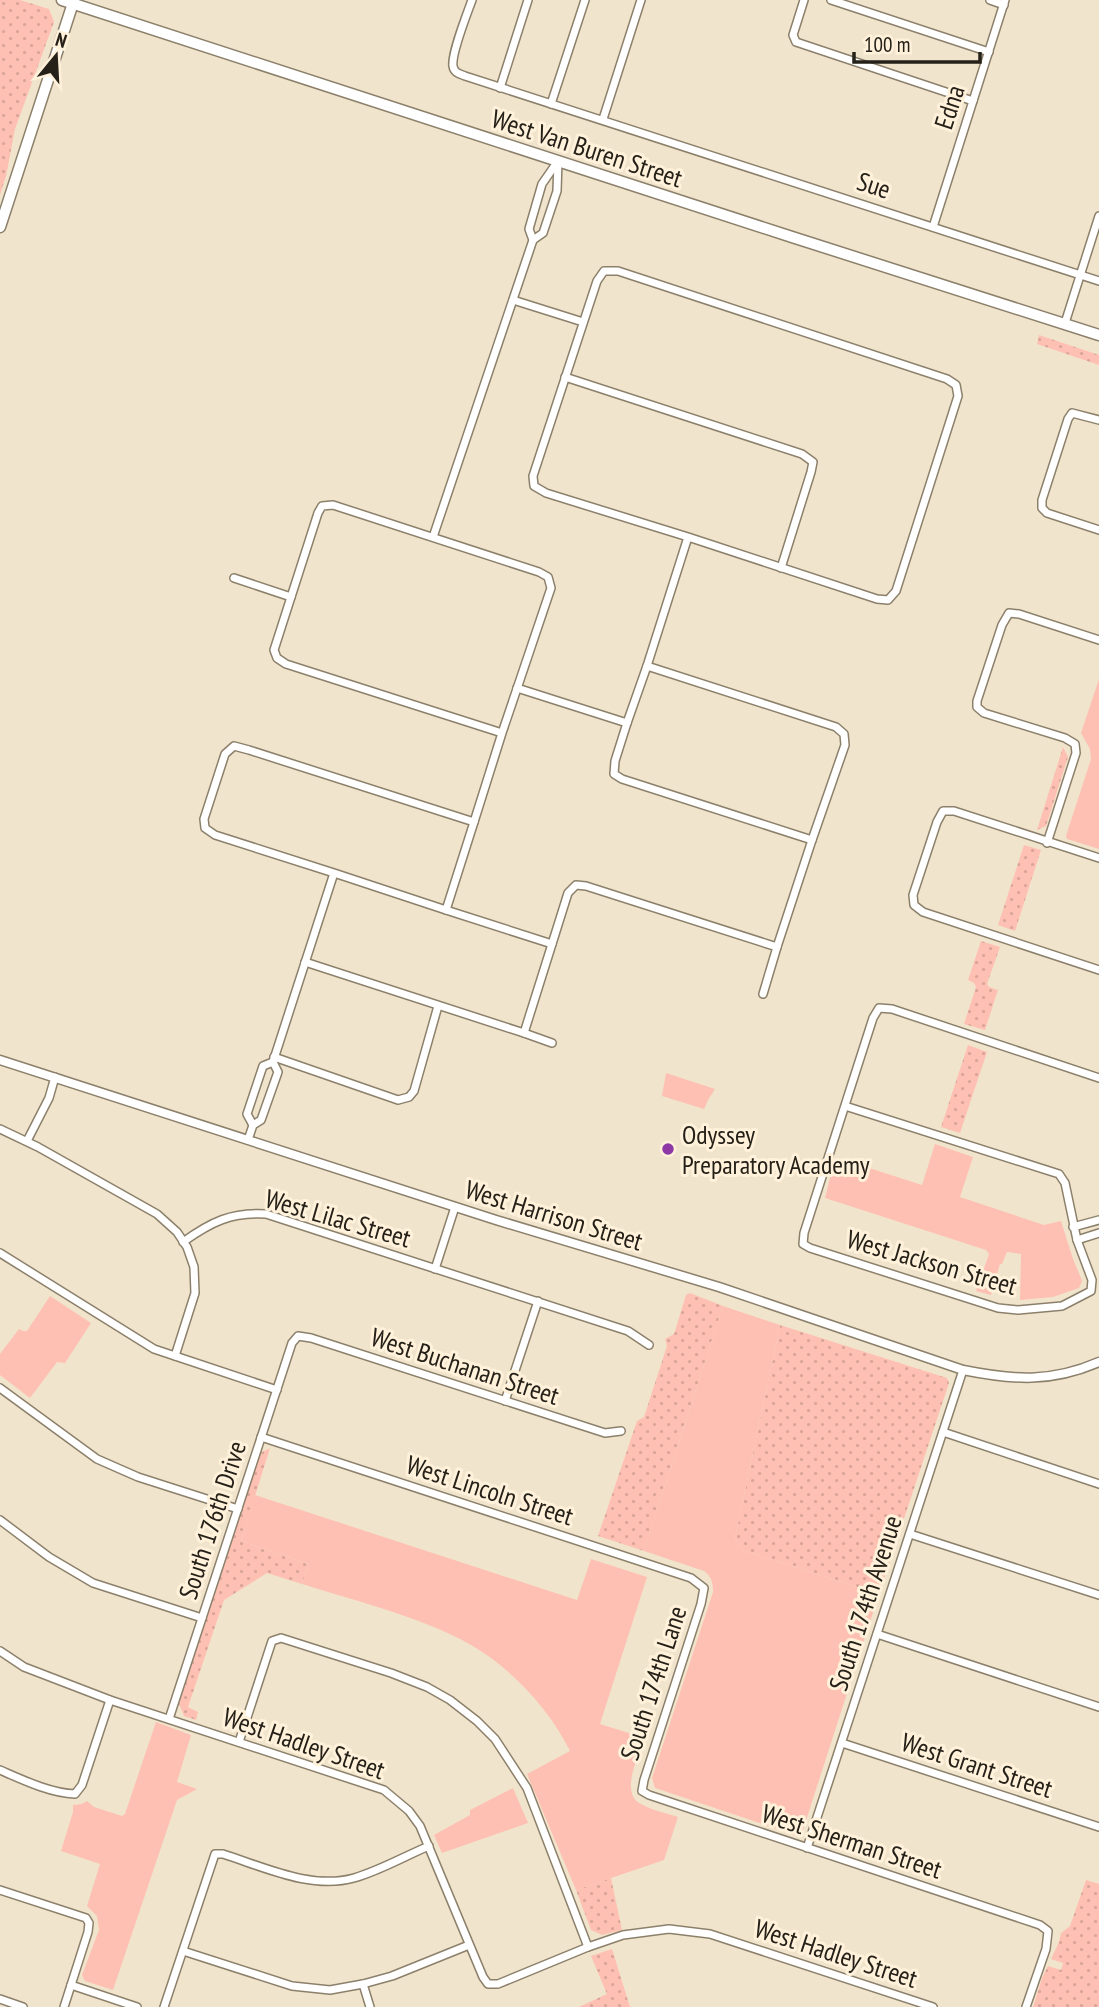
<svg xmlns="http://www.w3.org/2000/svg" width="1099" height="2007" viewBox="0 0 1099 2007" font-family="'PT Sans Narrow',sans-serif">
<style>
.grass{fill:url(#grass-dots)}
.park{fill:#fec0b2}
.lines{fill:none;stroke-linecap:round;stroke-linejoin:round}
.minor-casing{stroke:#8c806b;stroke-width:10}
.tertiary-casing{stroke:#8c806b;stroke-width:11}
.secondary-casing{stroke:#8c806b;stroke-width:13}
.minor{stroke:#fff;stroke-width:7}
.tertiary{stroke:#fff;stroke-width:8}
.secondary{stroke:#fff;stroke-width:10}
.poi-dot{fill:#8e38a5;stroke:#fff1da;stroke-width:2.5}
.labels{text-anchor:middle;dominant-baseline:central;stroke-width:6;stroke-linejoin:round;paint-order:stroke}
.street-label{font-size:26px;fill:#252018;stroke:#fff1da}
.poi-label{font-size:26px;fill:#252018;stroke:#fff1da;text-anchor:start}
</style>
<defs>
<pattern id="grass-dots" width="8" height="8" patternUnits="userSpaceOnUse" patternTransform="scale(1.75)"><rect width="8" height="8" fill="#fec0b2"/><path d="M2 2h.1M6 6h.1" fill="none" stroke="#daa598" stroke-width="1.8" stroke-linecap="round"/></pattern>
</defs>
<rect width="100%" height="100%" fill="#f1e4cd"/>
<g class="grass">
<path d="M0,0H20L49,9L54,22L15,129L6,176L0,195Z"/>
<path d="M1039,335L1099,355V365L1037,344Z"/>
<path d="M1063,747L1068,757L1046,826L1037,830Z"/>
<path d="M1024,845L1041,850L1015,931L998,925Z"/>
<path d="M981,941L1000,947L987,984L989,987L998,990L985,1030L964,1024L976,987L974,983L968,980Z"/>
<path d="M968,1045L987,1052L960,1133L941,1127Z"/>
<path d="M690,1293L723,1306L644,1551L598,1536L637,1421L644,1417L667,1346L665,1339L674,1334L686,1295Z"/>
<path d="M780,1325L947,1378L949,1383L879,1594L742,1550L735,1538Z"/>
<path d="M270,1448L241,1541L309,1564L302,1584L267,1573L224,1600L188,1707L198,1712L196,1720L184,1716L179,1704L260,1453Z"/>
<path d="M611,1878L622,1930L602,1935L591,1930L576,1890Z"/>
<path d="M1086,1880L1099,1884V2007H1033L1042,1978L1048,1966L1061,1970L1063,1963L1051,1959L1059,1942L1061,1933L1070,1926Z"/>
<path d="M612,1949L630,2007H579L607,1994L591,1956Z"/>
</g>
<g class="park">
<path d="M1099,679V849L1067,839L1066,836L1091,759L1090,749L1081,733Z"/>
<path d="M666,1073L715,1089L708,1100L704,1109L662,1096Z"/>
<path d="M935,1144L973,1157L960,1197L1044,1225L1061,1221L1073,1259L1081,1278L1082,1281L1079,1288L1053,1297L1020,1300L1021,1254L1007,1252L1002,1264H1000L991,1295L976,1291L989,1254L986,1250L825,1198L832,1170L838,1158L922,1185Z"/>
<path d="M50,1296L91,1323L65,1363L57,1362L30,1398L0,1375V1354L19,1329L23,1331H27Z"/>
<path d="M723,1306L780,1325L735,1538L742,1550L879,1594L802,1833L798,1836L655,1788L652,1778L713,1592C713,1583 712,1577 704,1571L644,1551Z"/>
<path d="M255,1495L577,1600L591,1559L647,1577L600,1724L645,1738C639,1755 619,1793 641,1804C651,1810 666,1813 678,1817L664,1860L576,1890L527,1774L570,1751C546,1703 503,1659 454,1636C406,1613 353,1600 302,1584L309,1564L241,1541Z"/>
<path d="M156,1722L191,1735L177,1782L197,1789L177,1800L113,1990L85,1981L82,1975L99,1930L97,1916L87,1906L100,1864L61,1851L73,1812V1805L82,1804L87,1801L94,1807L122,1816L125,1814Z"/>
<path d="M513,1788L528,1823L442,1853L434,1835L470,1815V1810Z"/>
</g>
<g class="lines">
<defs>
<g id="minor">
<path d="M472,0C467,14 451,54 453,66C454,73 460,74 465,76L1099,281"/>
<path d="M804,0L793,35L796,42L973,101"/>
<path d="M831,0L989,52"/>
<path d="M990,0L1004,5"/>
<path d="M500,88L528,0"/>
<path d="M551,104L585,0"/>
<path d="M603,119L641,0"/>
<path d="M933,227L1005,0"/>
<path d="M533,240L529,229L542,184L558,161"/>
<path d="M513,300L583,322"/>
<path d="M1065,323L1099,216"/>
<path d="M565,377L802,454L813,462L811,472L781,568"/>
<path d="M1099,420L1072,413L1068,419L1042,500V508L1047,513L1099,530"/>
<path d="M433,537L533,240L543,233L557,191L558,161"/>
<path d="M234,578L291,597"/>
<path d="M647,666L688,537L546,493L534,486L533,476L597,281L604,271H618L947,379L956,385L958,396L896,591L888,600L877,599L688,537"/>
<path d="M517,688L627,723L615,761L614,774L622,779L812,840L777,947"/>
<path d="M627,723L647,666L836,727L844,734L845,745L812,840"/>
<path d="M474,822L502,733L286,664L277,658L274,650L318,513L322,506L333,505L539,572L548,577L551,588L502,733"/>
<path d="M1047,843L1076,753L1075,744L1065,738L984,713L977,707V701L1002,625L1009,613L1019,614L1099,640"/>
<path d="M1099,858L954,811H943L937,822L913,895L914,905L923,912L1099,970"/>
<path d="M446,910L552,944L568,893L576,885L586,886L777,947L763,994"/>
<path d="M305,962L524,1033L552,944"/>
<path d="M524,1033L552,1043"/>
<path d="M274,1057L398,1100L409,1097L414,1091L438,1006"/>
<path d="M845,1106L1059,1174L1065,1183L1077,1240L1092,1280L1091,1291L1062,1306L1018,1310L998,1308L810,1248L803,1244L804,1233L873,1018L879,1008L892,1009L1099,1078"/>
<path d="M253,1125L247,1114L263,1066L273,1062"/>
<path d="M0,1129L38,1147L157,1214L177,1232L187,1247L194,1267L195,1293L175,1356"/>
<path d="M248,1140L253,1125L261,1120L278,1072L273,1062L334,873L215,835L205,828L204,819L225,754L234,746L249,750L474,822L446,910L334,873"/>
<path d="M27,1141L49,1098L55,1077"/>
<path d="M1073,1227L1099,1220"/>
<path d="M1077,1240L1099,1233"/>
<path d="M183,1242C211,1222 231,1212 266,1214L628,1331L649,1345"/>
<path d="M0,1253L154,1349L277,1390"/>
<path d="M435,1269L455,1207"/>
<path d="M0,1388L97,1459L138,1477L238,1509"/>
<path d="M505,1401L538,1301"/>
<path d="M943,1432L1099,1484"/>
<path d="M261,1437L691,1578L704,1588L701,1604L644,1780L642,1791L649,1795L1040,1925L1048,1931L1046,1949L1026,2007"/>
<path d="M0,1520L49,1557L93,1583L202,1618"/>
<path d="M910,1534L1099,1595"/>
<path d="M877,1634L1099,1707"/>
<path d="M0,1651L24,1667L110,1700L384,1790L409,1811L420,1826L483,1977L488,1984H498L588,1947L623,1935L669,1929L710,1934L933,2007"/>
<path d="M169,1719L292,1343L298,1336L311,1338L605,1433L621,1431"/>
<path d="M239,1742L272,1641L281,1638L391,1673L427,1687L450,1700L477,1721L495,1739L527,1788L588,1947"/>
<path d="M842,1743L1099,1827"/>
<path d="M0,1770C23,1780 50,1793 75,1794L82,1785L110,1700"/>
<path d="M807,1848L963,1370"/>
<path d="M0,1890L86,1918L89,1923L88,1932L64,2007"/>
<path d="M183,1951L292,1986L330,1990L363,1984L392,1976L469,1945"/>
<path d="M363,1984L370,2007"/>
<path d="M71,1985L137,2007"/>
<path d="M0,1999L23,2007"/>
<path d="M164,2007L215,1854H223C264,1867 311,1890 354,1878C379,1871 405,1856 429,1846"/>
</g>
<path id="tertiary" d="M0,1060L496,1220L719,1287L963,1370C1013,1380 1051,1383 1099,1362"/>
<g id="secondary">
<path d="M62,0L792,237L1099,335"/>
<path d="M0,227L74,0"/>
</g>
</defs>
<use href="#minor" class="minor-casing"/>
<use href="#tertiary" class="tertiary-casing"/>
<use href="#secondary" class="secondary-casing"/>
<use href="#minor" class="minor"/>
<use href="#tertiary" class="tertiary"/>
<use href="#secondary" class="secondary"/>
</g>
<circle class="poi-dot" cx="668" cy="1149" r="7"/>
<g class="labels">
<g class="street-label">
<text transform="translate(949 107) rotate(-72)">Edna</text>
<text transform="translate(587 148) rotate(18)">West Van Buren Street</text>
<text transform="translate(874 185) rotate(18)">Sue</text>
<text transform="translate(554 1215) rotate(17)">West Harrison Street</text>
<text transform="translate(338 1218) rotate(16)">West Lilac Street</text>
<text transform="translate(932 1262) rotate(16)">West Jackson Street</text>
<text transform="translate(465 1366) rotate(18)">West Buchanan Street</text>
<text transform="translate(490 1490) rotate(18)">West Lincoln Street</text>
<text transform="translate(212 1520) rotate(-72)">South 176th Drive</text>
<text transform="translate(865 1603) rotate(-72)">South 174th Avenue</text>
<text transform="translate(653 1683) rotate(-72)">South 174th Lane</text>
<text transform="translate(304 1743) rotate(19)">West Hadley Street</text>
<text transform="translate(977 1765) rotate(18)">West Grant Street</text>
<text transform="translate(852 1841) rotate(18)">West Sherman Street</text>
<text transform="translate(836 1953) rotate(18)">West Hadley Street</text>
</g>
<g class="poi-label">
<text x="682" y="1134">Odyssey<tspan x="682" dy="30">Preparatory Academy</tspan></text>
</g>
</g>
<g transform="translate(56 56) rotate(18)" stroke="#fff1da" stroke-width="5" paint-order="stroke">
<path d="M0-5L12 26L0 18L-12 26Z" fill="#252018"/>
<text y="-10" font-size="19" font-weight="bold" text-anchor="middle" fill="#252018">N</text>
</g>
<path d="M854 52v10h126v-10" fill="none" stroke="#252018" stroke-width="3.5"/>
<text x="864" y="52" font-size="21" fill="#252018" stroke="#fff1da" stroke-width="5" paint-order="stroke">100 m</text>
</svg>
